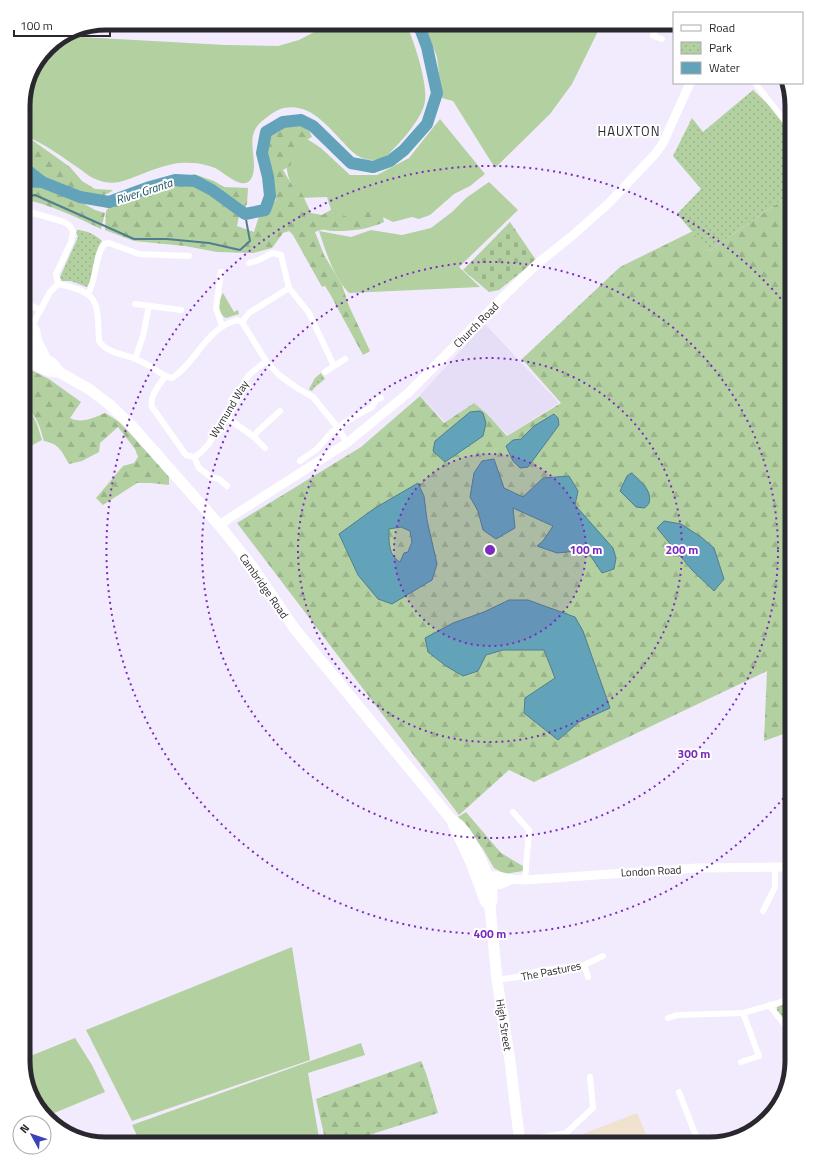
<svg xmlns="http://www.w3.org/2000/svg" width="815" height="1167" viewBox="0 0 815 1167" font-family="'Titillium Web',sans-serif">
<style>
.commercial{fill:#efe3cf}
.built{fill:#e6ddf6}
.grass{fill:#b3d0a0}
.forest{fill:url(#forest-firs)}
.cemetery{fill:url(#cemetery-stones)}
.park{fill:url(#park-dots)}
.water{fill:#62a3b9;stroke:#517e8f;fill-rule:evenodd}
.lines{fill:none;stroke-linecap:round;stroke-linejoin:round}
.stream{stroke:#517e8f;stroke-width:2}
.river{stroke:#62a3b9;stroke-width:12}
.street{stroke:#fff;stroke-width:6}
.secondary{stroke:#fff;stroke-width:9}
.highway{stroke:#fff;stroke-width:11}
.ring{fill:none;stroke:#7b2cbf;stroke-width:2;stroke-dasharray:2 4}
.labels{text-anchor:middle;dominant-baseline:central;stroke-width:4;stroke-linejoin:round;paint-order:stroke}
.street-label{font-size:11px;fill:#2a272e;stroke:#fff}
.water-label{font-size:12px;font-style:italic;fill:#184f60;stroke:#fff}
.quarter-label{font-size:13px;letter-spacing:1px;fill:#2a272e;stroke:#fff}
.rim{fill:none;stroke:#2a272e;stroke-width:5}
.centre{fill:#7b2cbf;stroke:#fff;stroke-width:2}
.ring-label{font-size:12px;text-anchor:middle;font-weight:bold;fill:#7b2cbf;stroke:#fff;stroke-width:4;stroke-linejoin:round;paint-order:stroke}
</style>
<defs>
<pattern id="forest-firs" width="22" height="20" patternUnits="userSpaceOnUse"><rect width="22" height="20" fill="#b3d0a0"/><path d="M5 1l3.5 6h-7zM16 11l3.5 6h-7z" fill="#9ab38a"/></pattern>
<pattern id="cemetery-stones" width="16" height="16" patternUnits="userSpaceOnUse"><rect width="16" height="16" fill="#b3d0a0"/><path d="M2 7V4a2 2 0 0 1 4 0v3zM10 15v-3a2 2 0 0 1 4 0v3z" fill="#9ab38a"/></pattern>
<pattern id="park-dots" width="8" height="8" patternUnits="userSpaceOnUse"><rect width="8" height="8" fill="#b3d0a0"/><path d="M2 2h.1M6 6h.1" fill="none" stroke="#9ab38a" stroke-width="1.8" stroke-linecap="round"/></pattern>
</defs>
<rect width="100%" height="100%" fill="#f2ebfd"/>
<path class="commercial" d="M637,1113L646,1134L637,1138L639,1144H557Z"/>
<path class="built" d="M485,324L559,403L508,435L474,403L445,422L420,395Z"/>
<g class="grass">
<path d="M331,23H406C414,42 430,87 424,106C417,126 398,144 384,159C375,160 368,161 360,157C354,154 348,148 344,143C328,127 311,103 284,108C278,109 271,114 266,118C247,132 253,143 254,164C254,169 254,174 251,179C243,192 224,172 215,168C207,165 200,163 191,163C175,161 157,168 142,174C128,179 116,186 101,181C93,179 86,174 80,169C62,157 44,143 23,135C23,123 22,111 23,100C26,74 41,50 63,36L225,45L278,46L299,40Z"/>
<path d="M424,23H602L572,84L550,114L495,168L453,101L442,98L437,57Z"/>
<path d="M440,119L485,174L470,186L454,194L430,215L419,219L412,217L393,222L376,214L351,220L333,216L327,197L299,198C288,188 285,160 284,145L301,135L321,148L350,175H377L409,158Z"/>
<path d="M489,182L518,210L459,267L480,287L349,293C333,276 326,252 319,231L351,237L371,230L402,235L431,228L452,212L466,198Z"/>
<path d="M223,293L234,312L238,310L239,314L226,318C217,313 218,301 223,293Z"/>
<path d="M23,407L30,410L37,424L42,440L23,450Z"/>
<path d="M292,947L310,1060L132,1121L86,1030Z"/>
<path d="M75,1038L92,1065L105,1092L47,1116L34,1103L23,1059Z"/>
<path d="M361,1043L365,1055L308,1073L320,1144H141L132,1125Z"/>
</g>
<g class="forest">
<path d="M287,124L308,127L312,137L291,148V165L283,170L293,187L300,189L311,213L322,215L336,207L345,216L351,219L375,209L383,217L384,222C369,229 353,231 337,231C326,232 327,227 315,232L324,255L342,285L349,306L370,351L363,355L330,294L325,286L322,287L293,235L289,231L283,233L272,248L253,253L217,252L185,246L134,241L105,230L106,211L113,202L160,185L185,181L194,174L214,181L224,187L248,188L247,204L239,216L237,226L254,232L259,216L276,200C271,179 263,158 268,137Z"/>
<path d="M23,136L32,140L70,167L82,181L95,189L113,190C103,199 91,194 79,201L95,210L105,213L101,229C76,217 51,205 23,199Z"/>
<path d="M792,193V731L764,741L767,671L534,782L509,770L459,815L237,523L361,447L420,396L444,423L474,403L487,414L507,436L561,403L522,359L620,267L693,231L709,251Z"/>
<path d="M23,366L49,379L81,402L70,418C82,424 93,418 105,413L118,421L126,429L169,477V485L151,483H137L103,505L96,498L123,466L134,463L138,457L135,449L118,427L100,443L99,452L82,461L69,464C61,450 59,444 44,441C40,428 37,413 23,407Z"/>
<path d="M466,812L501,853L523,866V871L505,874L494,868L483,849L458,817Z"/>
<path d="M421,1061L426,1073L438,1113L341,1144H326L316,1099Z"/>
</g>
<path class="cemetery" d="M510,222L536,260L499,290L489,292L463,270Z"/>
<g class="park">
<path d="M753,90L776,112L792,134V193L709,251L677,214L701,189L673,156L692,118L703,132Z"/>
<path d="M78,230C88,231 94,234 102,241C92,254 96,273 87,287L71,281H62L60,277L78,237L76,232Z"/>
<path d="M321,373L325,379L315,387L312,391L309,389L315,378Z"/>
<path d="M790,1002L791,1004H792V1026L786,1018H782L777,1011V1007L781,1005Z"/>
</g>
<g class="water">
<path d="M480,411L483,413L486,423L483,436L445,462L433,451L435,441L470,412Z"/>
<path d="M554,414L558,418L559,425L528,467L520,468L513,461L506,446L513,440L521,439L534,426Z"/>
<path d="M494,459L504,488L523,497L543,478L569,476L578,491L575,505L613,548L616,558L614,569L602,573L590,555L578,551L557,553L537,546L543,541L553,526L513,508L515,528L496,539L483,530L478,511L470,497L474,473L482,461Z"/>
<path d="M631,473C639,479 653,491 649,503C648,505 646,507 644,508L636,507L620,491L627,476Z"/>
<path d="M418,483L424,496L427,520L437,564L432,580L392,604L378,599L358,575L339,534L375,508ZM401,527L410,531L412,542L408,552L404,553L400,562C388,555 389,541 389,529Z"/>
<path d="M664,521L681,524L701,537L714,548L724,579L714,591L692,570L657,528Z"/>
<path d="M509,600H528L575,617L583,631L610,708L579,722L558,740L524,713L525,698L555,678L544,650H503L486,655L478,671L463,676L446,666L428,652L425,638L453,623L484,612Z"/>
</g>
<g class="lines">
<path class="stream" d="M23,197L35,195L134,239H167L209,243L240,250L250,241L245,214"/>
<g class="river">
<path d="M23,167L42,182"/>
<path d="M23,181L42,182L80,197L109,202L150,187L175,180L195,181L212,190L245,214L265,210L270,196L268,177L262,153L266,132L283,122L301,120L313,126L351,163L373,167L390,161L404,150L427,124L437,93L427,47L418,23"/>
</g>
<g class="street">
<path d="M657,23L653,36L662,39"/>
<path d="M755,83L792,130"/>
<path d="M23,210L64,222L70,226L73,232L71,242L56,274L58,284"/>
<path d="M249,263L259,260L272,253L281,255L289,288L309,313L334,366"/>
<path d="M221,272L216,308L222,326"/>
<path d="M88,294C97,279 94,258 104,244L109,243L139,254L189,256"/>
<path d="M23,302L41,310"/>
<path d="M135,304L181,310"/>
<path d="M242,322L249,313L289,288"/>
<path d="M23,336L29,327L33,324L50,292L58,284C101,292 97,303 99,341C106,352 121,354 133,358C138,360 144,363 150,366C158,371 163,376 172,378C197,362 204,330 237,320L242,322L266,361L279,375L297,388L313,397L338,428L347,443"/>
<path d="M24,351L33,332"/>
<path d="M135,359L143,336L149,306"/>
<path d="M325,372L345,359"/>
<path d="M165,377C159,385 149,397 152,407L186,455L194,457L199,454L209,444L215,431L242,391L245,381L249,375L266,361"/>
<path d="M225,416L254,437L265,448"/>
<path d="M254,437L257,432L280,411"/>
<path d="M194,457L199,468L211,477L219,479L227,486"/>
<path d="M300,461L317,449L332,432L347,421L372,407L376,400L381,398"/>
<path d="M513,812L529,830L525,880"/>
<path d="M763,911L775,887V867"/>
<path d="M584,965L588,977"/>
<path d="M497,980L524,976L538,971L584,965L603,956"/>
<path d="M769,1005L792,1034"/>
<path d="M668,1018L677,1015L743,1013L792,999"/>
<path d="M741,1062L759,1056L743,1013"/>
<path d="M679,1092L699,1144"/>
<path d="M520,1141L566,1133L593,1108L590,1077"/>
</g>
<g class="secondary">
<path d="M220,526L228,519L347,443L408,393L505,295L538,263L572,236L609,203L656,153L663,143L690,83"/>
<path d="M484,881C494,871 502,878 512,879C516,880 521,879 525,880L697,868L792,867"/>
<path d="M484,886C494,887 502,885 511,879"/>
</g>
<g class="highway">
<path d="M34,329L37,342L46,359"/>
<path d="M23,347L52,363L59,372"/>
<path d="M23,359L49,371L59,372L89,389L110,405L131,425L220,526L252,566L294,628L451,819C455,822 459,824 461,827C472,839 494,882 492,898C492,900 491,904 490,907L497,980L510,1061L520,1144"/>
<path d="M453,824L472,865L485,901L490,907"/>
</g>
</g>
<circle cx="490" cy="550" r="96" fill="#7b2cbf" fill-opacity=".12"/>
<g class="ring">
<circle cx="490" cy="550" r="96"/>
<circle cx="490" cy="550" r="192"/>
<circle cx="490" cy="550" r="288"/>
<path d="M791 789A384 384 0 1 1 791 311"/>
</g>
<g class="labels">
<g class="street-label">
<text transform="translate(476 325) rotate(-45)">Church Road</text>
<text transform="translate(229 409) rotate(-59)">Wymund Way</text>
<text transform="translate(264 586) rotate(55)">Cambridge Road</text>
<text transform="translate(651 871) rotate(-3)">London Road</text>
<text transform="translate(551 971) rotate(-11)">The Pastures</text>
<text transform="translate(504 1025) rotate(81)">High Street</text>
</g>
<g class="water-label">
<text transform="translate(144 191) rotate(-18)">River Granta</text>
</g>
<g class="quarter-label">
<text x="629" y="131">HAUXTON</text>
</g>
</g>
<path d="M0 0H815V1167H0ZM106 30H709A76 76 0 0 1 785 106V1061A76 76 0 0 1 709 1137H106A76 76 0 0 1 30 1061V106A76 76 0 0 1 106 30Z" fill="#fff" fill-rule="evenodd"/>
<path class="rim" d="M106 30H709A76 76 0 0 1 785 106V1061A76 76 0 0 1 709 1137H106A76 76 0 0 1 30 1061V106A76 76 0 0 1 106 30Z"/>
<circle cx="490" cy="550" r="6" class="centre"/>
<g class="ring-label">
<text x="586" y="554">100 m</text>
<text x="682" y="554">200 m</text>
<text x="694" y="758">300 m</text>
<text x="490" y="938">400 m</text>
</g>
<rect x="673" y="12" width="130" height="72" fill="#ffffff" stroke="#aaa9ab"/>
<rect x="681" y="25" width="20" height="6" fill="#ffffff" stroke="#aaa9ab"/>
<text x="709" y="32" font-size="12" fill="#2a272e">Road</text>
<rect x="681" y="42" width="20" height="12" fill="url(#park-dots)" stroke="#aaa9ab"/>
<text x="709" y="52" font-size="12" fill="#2a272e">Park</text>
<rect x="681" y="62" width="20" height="12" fill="#62a3b9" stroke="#aaa9ab"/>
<text x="709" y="72" font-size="12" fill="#2a272e">Water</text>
<g transform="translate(32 1135) rotate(310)"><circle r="19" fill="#ffffff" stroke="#aaa9ab"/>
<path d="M0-3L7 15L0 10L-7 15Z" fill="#3943b7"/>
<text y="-6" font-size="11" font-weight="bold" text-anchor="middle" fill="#2a272e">N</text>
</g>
<path d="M14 30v6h96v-6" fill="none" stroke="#2a272e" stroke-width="2"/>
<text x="20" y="30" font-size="12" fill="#2a272e" stroke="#ffffff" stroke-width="3" paint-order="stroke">100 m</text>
</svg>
